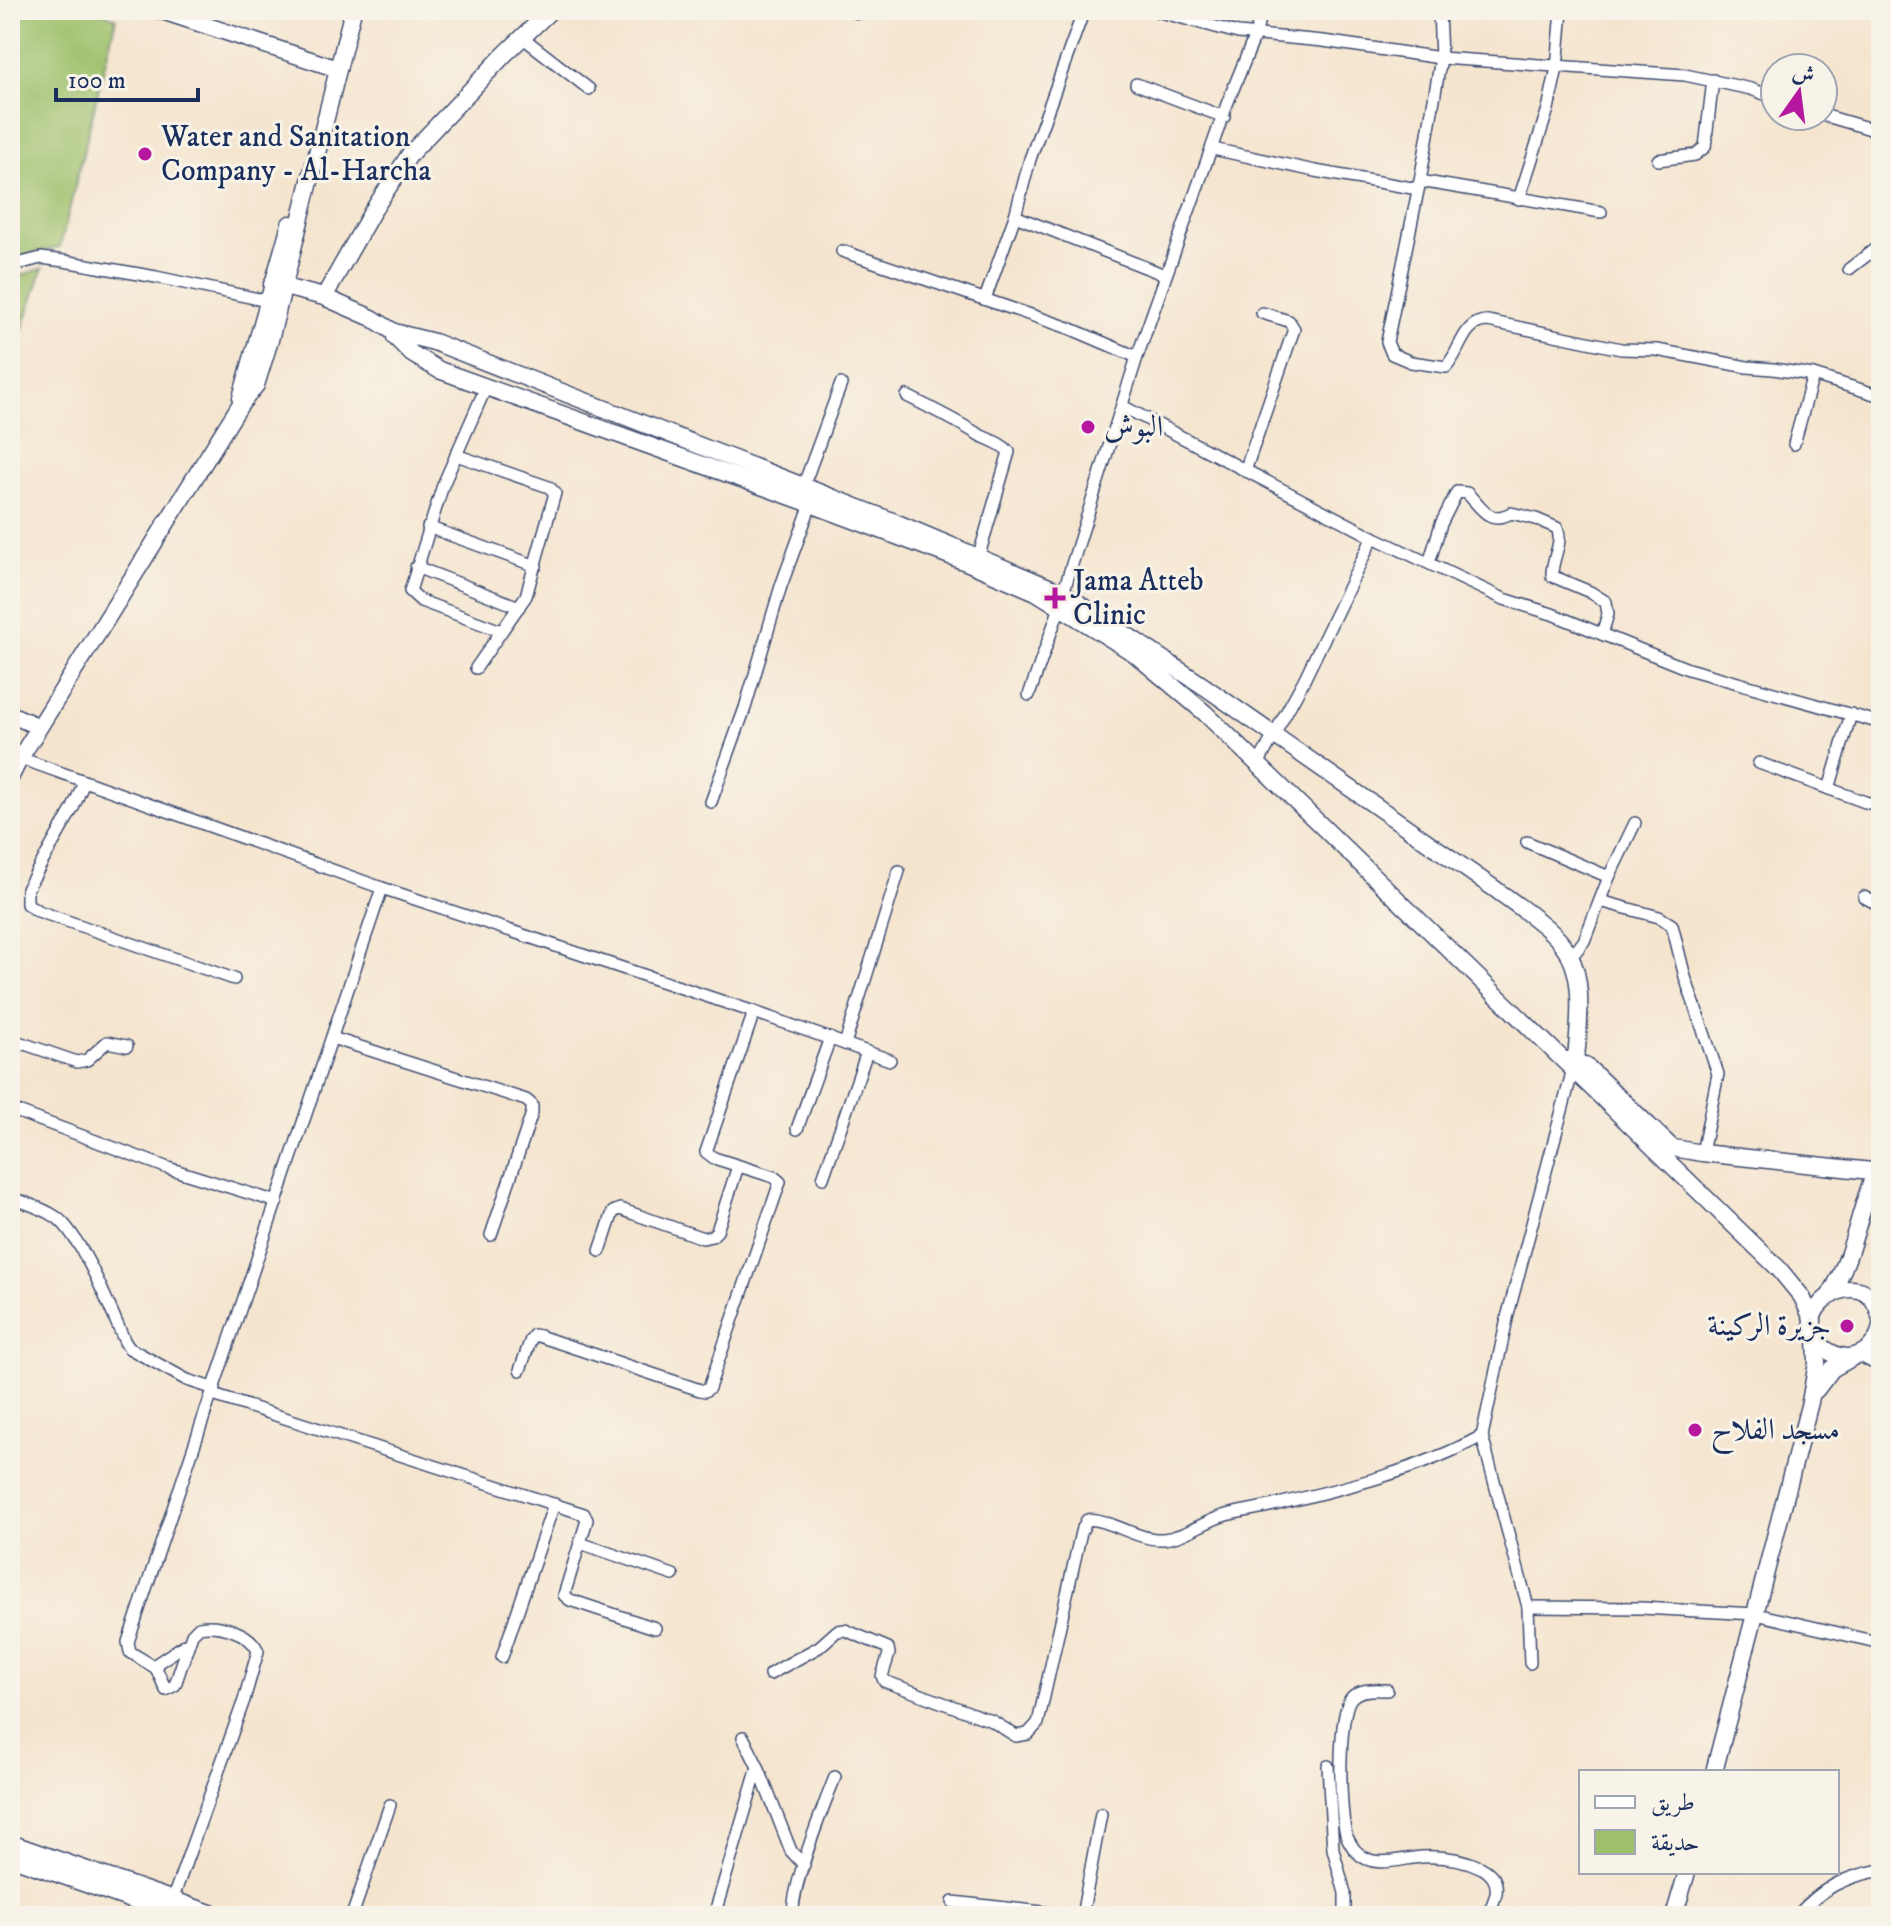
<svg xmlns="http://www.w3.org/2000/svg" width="1891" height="1926" viewBox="0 0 1891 1926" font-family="'IM FELL DW Pica',Amiri,serif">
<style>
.green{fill:#9ec06a;stroke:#5c7864;stroke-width:2}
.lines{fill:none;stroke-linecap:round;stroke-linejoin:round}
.street-casing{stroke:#3c4a6f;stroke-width:14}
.secondary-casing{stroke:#3c4a6f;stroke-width:19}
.street{stroke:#fff;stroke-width:11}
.secondary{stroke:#fff;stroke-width:16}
.poi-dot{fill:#b5179e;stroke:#f7f3e8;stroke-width:3}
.labels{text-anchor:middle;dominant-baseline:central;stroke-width:6;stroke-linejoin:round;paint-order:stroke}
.poi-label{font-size:30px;fill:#1b2f5e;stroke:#f7f3e8;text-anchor:start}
</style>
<rect width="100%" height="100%" fill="#f7f3e8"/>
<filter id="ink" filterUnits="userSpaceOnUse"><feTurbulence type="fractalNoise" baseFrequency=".0125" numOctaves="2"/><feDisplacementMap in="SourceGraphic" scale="16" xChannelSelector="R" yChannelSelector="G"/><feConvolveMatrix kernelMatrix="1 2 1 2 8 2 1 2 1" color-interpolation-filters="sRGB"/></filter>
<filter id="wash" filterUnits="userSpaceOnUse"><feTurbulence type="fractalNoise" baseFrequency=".006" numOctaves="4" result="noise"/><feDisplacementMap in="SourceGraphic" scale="32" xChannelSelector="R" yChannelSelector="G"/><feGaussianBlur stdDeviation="1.8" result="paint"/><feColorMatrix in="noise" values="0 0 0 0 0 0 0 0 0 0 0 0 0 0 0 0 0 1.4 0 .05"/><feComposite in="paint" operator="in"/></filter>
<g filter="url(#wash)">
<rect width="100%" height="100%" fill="#f5e5cf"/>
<g class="green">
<path d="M10,10H98L116,18L60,247L10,259Z"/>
<path d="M43,268L10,366V279Z"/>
</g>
</g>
<g filter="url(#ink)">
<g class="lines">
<defs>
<g id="street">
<path d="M850,10L858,13L865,10"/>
<path d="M1153,10L1238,33L1323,41L1441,58L1685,75L1751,89L1775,98"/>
<path d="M1439,10L1441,58L1420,181L1387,342L1392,354L1411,362L1446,367C1461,352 1462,321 1488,321L1621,349L1657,350L1747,367L1773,369L1813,375L1881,396"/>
<path d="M522,37L589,89"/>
<path d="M1136,84L1224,117"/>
<path d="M1823,115L1881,132"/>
<path d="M1213,149L1315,171L1418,189"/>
<path d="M1658,160L1695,155L1705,147L1713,80"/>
<path d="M1420,181L1601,212"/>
<path d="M1519,199L1548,109L1557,68L1562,10"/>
<path d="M1015,216L1165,275"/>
<path d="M842,251L1069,328L1137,357"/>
<path d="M10,266L41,258L64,261L156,277L268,301"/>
<path d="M1849,269L1875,249L1881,248"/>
<path d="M985,299L1015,216L1030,159L1084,10"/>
<path d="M486,387L443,485L410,591L421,601L501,631"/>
<path d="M907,396C931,408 953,419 976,433C987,440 1001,442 1009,452L979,555"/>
<path d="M1122,406L1373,537L1504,599L1552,614L1688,669L1881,723"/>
<path d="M1794,444L1813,375"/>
<path d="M456,455L549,487L555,493L526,596L476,668"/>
<path d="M1245,471L1294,329L1289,321L1262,313"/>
<path d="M803,487L841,384"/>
<path d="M428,527L536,566"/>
<path d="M1429,563L1441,524L1457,492L1467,493C1482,508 1488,525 1511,513L1536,519L1557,528C1564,543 1551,559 1552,576L1590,592L1606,602L1608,614L1602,634"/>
<path d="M416,567L519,607"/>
<path d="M1063,593L1137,357L1227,104L1256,33L1261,10"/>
<path d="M1029,695L1060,607"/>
<path d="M20,758L382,888L754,1012L890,1060"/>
<path d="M1759,763L1865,802L1877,805L1881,803"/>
<path d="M1257,766L1304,680L1373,537"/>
<path d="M84,782L73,808L27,889V904L38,911L234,979"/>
<path d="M1829,789L1851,714"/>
<path d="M711,802L745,708L781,586L811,504"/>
<path d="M1527,842L1609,877"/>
<path d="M1864,897L1881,906"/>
<path d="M1600,901L1659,917L1672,925L1685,977L1718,1074L1702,1153"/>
<path d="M1572,956L1584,941L1609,877L1635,823"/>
<path d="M332,1038L526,1100L532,1105V1113L491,1235"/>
<path d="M10,1039L77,1062L87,1060L107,1042L127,1046"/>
<path d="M845,1044L899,871"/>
<path d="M10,1109L168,1168L277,1202"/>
<path d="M797,1129L830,1038"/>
<path d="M823,1178L867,1052"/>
<path d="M10,1197C25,1203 43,1208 56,1217C81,1234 112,1313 125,1342L129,1348L187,1380L215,1389"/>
<path d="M600,1251L613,1212L620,1209L703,1238L712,1236L717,1231L738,1166"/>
<path d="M520,1370L531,1339L534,1335L539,1336L700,1390L705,1391L709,1388L780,1182L774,1177L714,1158L706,1152L754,1012"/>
<path d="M213,1395L584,1514L587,1520L564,1595L570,1600L655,1628"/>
<path d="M580,1543L673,1575"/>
<path d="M1528,1607L1641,1608L1756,1614L1881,1643"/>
<path d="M502,1657L554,1504"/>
<path d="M1530,1663L1528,1607L1482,1436L1508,1314L1573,1069"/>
<path d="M153,1666L189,1642"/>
<path d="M770,1674L819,1647L837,1631L845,1630L888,1648L889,1654L882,1676L884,1681L992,1721L1016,1736L1028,1734L1038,1723L1081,1532L1087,1520C1105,1516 1137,1541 1163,1539C1186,1537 1204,1521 1226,1515C1241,1511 1258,1509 1274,1505C1345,1488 1417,1471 1482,1436"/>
<path d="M1387,1690C1376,1690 1361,1688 1352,1697C1337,1712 1339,1816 1347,1837C1349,1841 1353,1849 1357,1852C1373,1870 1402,1858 1422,1857C1442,1856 1464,1859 1482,1868C1491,1873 1498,1881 1496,1893C1495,1900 1490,1909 1488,1916"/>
<path d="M743,1737L758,1767L791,1851L804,1865"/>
<path d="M1328,1766L1333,1849L1345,1893V1916"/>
<path d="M173,1898L244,1700L258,1651C250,1632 218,1623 199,1627L192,1634L175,1685L166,1690L156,1668L130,1652L128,1642L382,888"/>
<path d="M953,1902L1078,1916"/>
<path d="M352,1916L390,1805"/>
<path d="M714,1916L758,1767"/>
<path d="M794,1916C788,1895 825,1802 835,1777"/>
<path d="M1082,1916L1101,1814"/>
<path d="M1797,1916C1823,1887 1844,1877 1881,1870"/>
</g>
<g id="secondary">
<path d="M159,10L338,69"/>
<path d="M272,284L324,297L372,318L394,332L434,342L895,522L1063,593L1205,687L1495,889C1571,944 1586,950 1577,1048L1576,1056L1566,1062"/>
<path d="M324,297L372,212L410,154L504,55L551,10"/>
<path d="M394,332L395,337L412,354L439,370L811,504L966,562L1036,592L1135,654L1205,713L1779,1269L1802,1297L1813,1321"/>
<path d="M241,398L290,224"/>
<path d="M10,714L39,727"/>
<path d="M10,778L20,758L240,405L256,385L270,340L353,10"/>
<path d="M1585,1065L1669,1145"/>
<path d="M1651,1144L1702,1153L1881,1172"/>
<path d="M1831,1293C1856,1252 1859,1203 1881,1160"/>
<path d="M1881,1320C1868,1249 1772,1318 1830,1352C1852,1365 1878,1350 1881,1325"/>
<path d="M1862,1354L1881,1364"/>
<path d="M1816,1390L1832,1369L1855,1356"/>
<path d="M1714,1772L1810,1402L1817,1363L1816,1337"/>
<path d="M10,1843L219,1916"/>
<path d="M10,1857L176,1916"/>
<path d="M1674,1916L1687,1872"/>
</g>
</defs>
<use href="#street" class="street-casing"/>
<use href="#secondary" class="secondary-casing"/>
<use href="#street" class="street"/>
<use href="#secondary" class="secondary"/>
</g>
</g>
<g class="poi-dot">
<circle cx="145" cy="154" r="8"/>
<circle cx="1088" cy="427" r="8"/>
<path d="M1051 586h8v8h8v8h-8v8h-8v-8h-8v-8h8z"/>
<circle cx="1847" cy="1326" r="8"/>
<circle cx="1695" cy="1430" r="8"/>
</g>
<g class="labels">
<g class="poi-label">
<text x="161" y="137">Water and Sanitation<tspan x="161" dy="34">Company - Al-Harcha</tspan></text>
<text x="1104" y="427">البوش</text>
<text x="1073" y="581">Jama Atteb<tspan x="1073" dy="34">Clinic</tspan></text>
<text x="1831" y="1326" text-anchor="end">جزيرة الركينة</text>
<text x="1711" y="1430">مسجد الفلاح</text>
</g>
</g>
<rect width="1891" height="1926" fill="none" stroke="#f7f3e8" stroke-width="40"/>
<rect x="1579" y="1770" width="260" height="104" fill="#f7f3e8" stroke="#9fa5b1" stroke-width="2"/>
<rect x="1595" y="1796" width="40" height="12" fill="#ffffff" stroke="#9fa5b1" stroke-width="2"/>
<text x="1651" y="1810" font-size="24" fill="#1b2f5e">طريق</text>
<rect x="1595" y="1830" width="40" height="24" fill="#9ec06a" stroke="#9fa5b1" stroke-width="2"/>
<text x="1651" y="1850" font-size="24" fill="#1b2f5e">حديقة</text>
<g transform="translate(1799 92) rotate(14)"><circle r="38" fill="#f7f3e8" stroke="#9fa5b1" stroke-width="2"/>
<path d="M0-6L14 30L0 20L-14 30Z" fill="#b5179e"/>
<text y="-12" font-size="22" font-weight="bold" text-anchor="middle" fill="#1b2f5e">ش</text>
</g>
<path d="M56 88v12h142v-12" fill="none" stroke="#1b2f5e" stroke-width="4"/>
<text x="68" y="88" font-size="24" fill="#1b2f5e" stroke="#f7f3e8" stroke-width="6" paint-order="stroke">100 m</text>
</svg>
